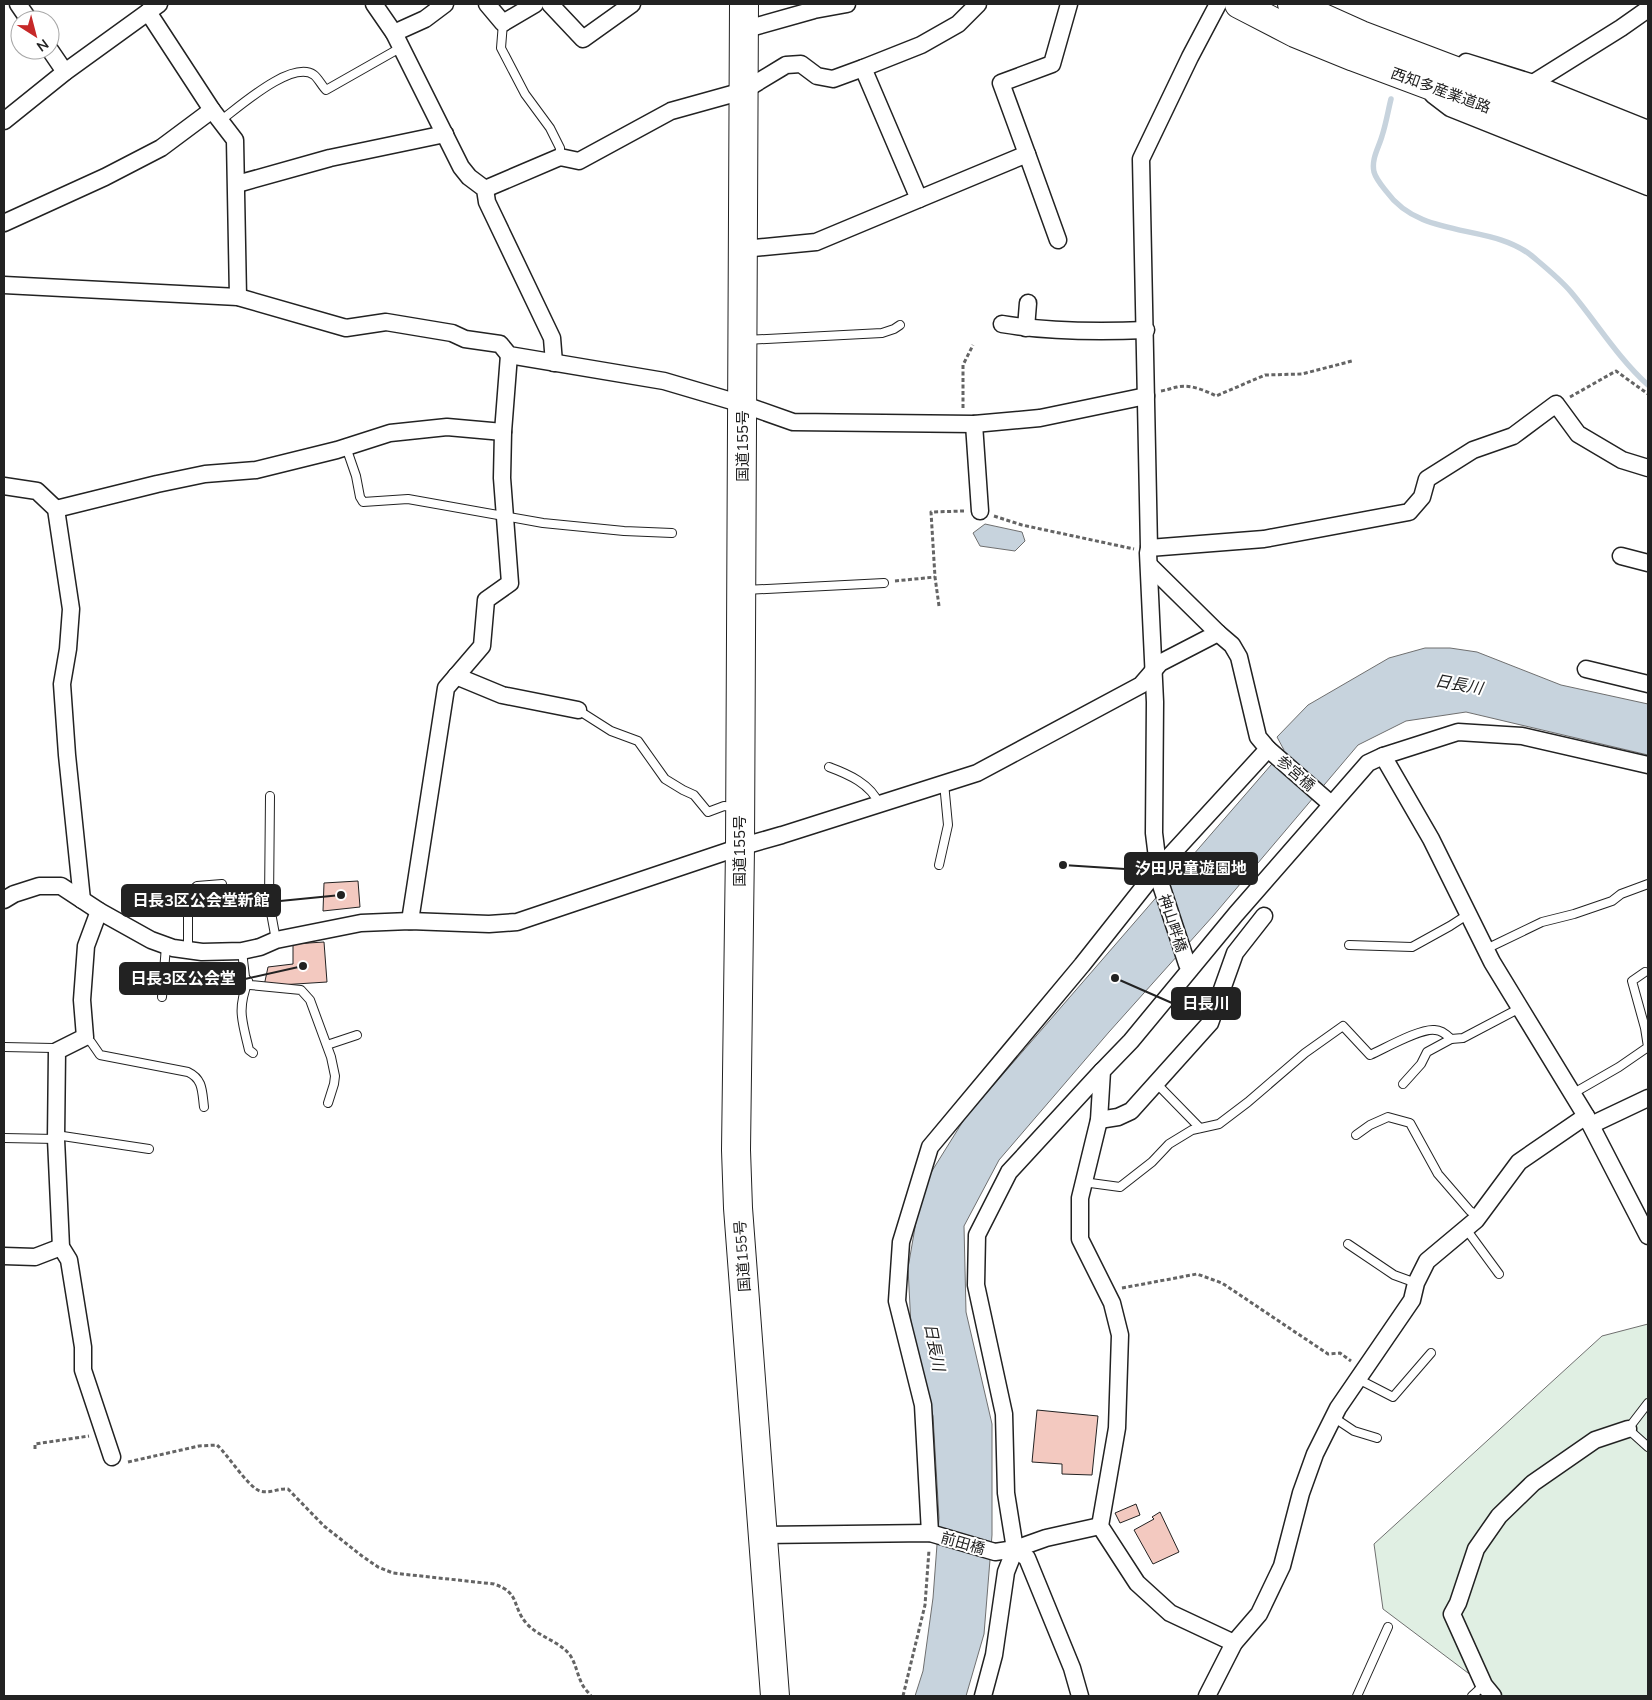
<svg xmlns="http://www.w3.org/2000/svg" width="1652" height="1700" viewBox="0 0 1652 1700" font-family="Mulish,'Noto Sans JP',sans-serif">
<style>
.green{fill:#e0efe3;stroke:#6f6f6f}
.water{fill:#c7d3dd;stroke:#6f6f6f}
.lines{fill:none;stroke-linecap:round;stroke-linejoin:round}
.stream{stroke:#c7d3dd;stroke-width:5.5}
.building{fill:#f3c9c0;stroke:#222}
.lane-casing{stroke:#222;stroke-width:10}
.street-casing{stroke:#222;stroke-width:19}
.highway-casing{stroke:#222;stroke-width:30}
.path{stroke:#646464;stroke-width:3;stroke-dasharray:4 2.5;stroke-linecap:butt}
.lane{stroke:#fff;stroke-width:8}
.street{stroke:#fff;stroke-width:16}
.highway{stroke:#fff;stroke-width:28}
.labels{text-anchor:middle;dominant-baseline:central;stroke-width:4;stroke-linejoin:round;paint-order:stroke}
.street-label{font-size:15px;fill:#222;stroke:#fff}
.water-label{font-size:16px;font-style:italic;fill:#222;stroke:#fff}
.leader{fill:none;stroke:#222;stroke-width:2}
.callout-dot{fill:#222;stroke:#fff;stroke-width:2}
.callout{fill:#222;stroke:#222;stroke-width:2}
.callout-label{font-size:16px;text-anchor:middle;font-weight:bold;fill:#fff}
</style>
<rect width="100%" height="100%" fill="#fff"/>
<path class="green" d="M1648,1324V1696H1493L1484,1685L1383,1609L1374,1544L1602,1336Z"/>
<g class="water">
<path d="M985,524L1022,532L1025,541L1015,551L980,546L973,533Z"/>
<path d="M1425,648H1450L1477,652L1561,685L1648,704V755L1466,712L1406,721L1358,745L1213,916L1109,1032L999,1160L964,1226L966,1312L992,1424V1535L984,1634L966,1696H915L923,1671L933,1598L939,1518L933,1416L911,1326L908,1268L922,1187L965,1118L1284,750L1277,737L1308,705L1389,658Z"/>
</g>
<g class="lines">
<path class="stream" d="M1391,99C1388,111 1386,124 1382,136C1379,147 1371,159 1374,172C1376,179 1382,186 1386,191C1422,241 1490,222 1532,256C1545,267 1560,279 1571,292C1597,323 1618,358 1648,385"/>
</g>
<g class="building">
<path d="M358,881L360,907L323,911L324,883Z"/>
<path d="M324,942L327,982L264,986L268,967L293,964V944Z"/>
<path d="M1037,1410L1098,1416L1092,1475L1062,1474V1464L1032,1462Z"/>
<path d="M1136,1504L1140,1515L1120,1523L1115,1513Z"/>
<path d="M1160,1512L1179,1552L1153,1564L1134,1530L1154,1519L1152,1517Z"/>
</g>
<g class="lines">
<defs>
<g id="lane">
<path d="M503,23L501,48L525,94L550,128L560,148V157"/>
<path d="M220,121C238,108 292,59 314,75C318,78 322,86 326,90L400,48"/>
<path d="M746,340L882,333L894,329L900,325"/>
<path d="M346,447L356,476L360,497L363,502L408,499L543,523L624,531L672,533"/>
<path d="M745,590L884,583"/>
<path d="M578,710L611,731L638,741L665,779L683,790L694,795L708,812L724,806L735,807"/>
<path d="M829,767C848,774 871,784 879,804"/>
<path d="M270,796L269,902L276,940"/>
<path d="M939,865L948,825L944,783"/>
<path d="M1349,945L1412,947L1450,926L1467,915"/>
<path d="M1486,949L1542,922L1574,914L1612,901L1621,894L1648,884"/>
<path d="M188,950V894L197,886L222,884"/>
<path d="M242,951L245,977L250,985L301,990L310,1000L331,1057L335,1076L334,1084L328,1103"/>
<path d="M248,981C237,1010 242,1020 249,1050L253,1053"/>
<path d="M162,997L166,946"/>
<path d="M85,1037L91,1042L100,1055L188,1072C203,1079 202,1091 204,1107"/>
<path d="M327,1045L357,1035"/>
<path d="M4,1047L53,1048L57,1051"/>
<path d="M1156,1083L1200,1128"/>
<path d="M1403,1084L1421,1064L1427,1052L1451,1039"/>
<path d="M1572,1094L1619,1067L1648,1047L1645,1028L1632,981L1645,972"/>
<path d="M56,1135L149,1149"/>
<path d="M1356,1135L1370,1125L1388,1117L1410,1123L1438,1174L1470,1211L1479,1216"/>
<path d="M4,1138L56,1139"/>
<path d="M1083,1182L1120,1187L1152,1162L1169,1144L1192,1130L1219,1124L1248,1102L1305,1053L1343,1026L1370,1055C1384,1049 1420,1028 1435,1030C1441,1030 1447,1035 1451,1039L1463,1038L1520,1008"/>
<path d="M1466,1229L1499,1274"/>
<path d="M1348,1244L1394,1275L1416,1283"/>
<path d="M1358,1379L1393,1397L1431,1353"/>
<path d="M1648,1403L1628,1429L1648,1447"/>
<path d="M1333,1417L1354,1431L1377,1438"/>
<path d="M1357,1696L1388,1627"/>
<path d="M1472,1696L1484,1685"/>
</g>
<g id="street">
<path d="M18,4L29,20"/>
<path d="M374,4L394,33L461,167L469,177L485,189L487,202L552,338L554,363"/>
<path d="M487,4L503,23L535,4"/>
<path d="M550,4L583,39L632,4"/>
<path d="M148,12L212,110L235,140L238,297"/>
<path d="M743,30L814,10L847,4"/>
<path d="M394,33L425,19L445,4"/>
<path d="M50,50L65,72"/>
<path d="M1466,62L1533,83L1648,129"/>
<path d="M1533,83L1621,28L1648,9"/>
<path d="M1433,95L1450,108L1648,187"/>
<path d="M4,121L65,72L159,4"/>
<path d="M1027,154L1001,83L1052,64L1069,4"/>
<path d="M237,184L330,158L445,134"/>
<path d="M485,189L560,157L579,161L671,111L743,91L786,65L801,64L817,76L833,79L863,68L921,45L958,24L978,4"/>
<path d="M919,199L1027,154L1058,240"/>
<path d="M4,223L105,177L161,148L212,110"/>
<path d="M743,249L816,242L919,199L863,68"/>
<path d="M4,285L238,297L346,328L386,322L452,333L465,339L500,344L509,355L664,381L742,404L793,422L974,424L1040,418L1146,396"/>
<path d="M1002,324C1050,332 1097,332 1146,330"/>
<path d="M1026,328L1028,303"/>
<path d="M974,424L980,511"/>
<path d="M4,486L37,491L56,509L71,609L68,649L62,684L67,755L82,900"/>
<path d="M56,509L157,484L205,474L256,470L337,450L390,433L447,427L503,432"/>
<path d="M1149,548L1264,539L1409,512L1422,497L1427,479L1473,450L1513,436L1556,404L1578,434L1622,460L1648,468"/>
<path d="M1621,556L1648,563"/>
<path d="M1586,669L1648,684"/>
<path d="M456,676L502,695L578,710"/>
<path d="M1268,749L1331,804"/>
<path d="M1383,756L1458,732L1522,736L1648,765"/>
<path d="M4,900L14,894L39,886H61L99,911L151,940L173,948L202,952L242,951L260,947L276,940L361,923L410,921L489,924L517,922L740,847L782,835L977,773L1141,685L1160,663L1218,633L1149,565"/>
<path d="M99,911L86,946L82,1000L85,1037L57,1051L56,1139L61,1247L69,1260L83,1347V1370L112,1457"/>
<path d="M410,921L446,688L482,646L486,600L510,583L502,478L503,432L509,355"/>
<path d="M1190,969L1187,964L1160,882L1154,833L1155,702L1148,553L1149,548L1141,159L1190,57L1218,4"/>
<path d="M1099,1120L1118,1117L1131,1111L1210,1023L1235,953L1264,916"/>
<path d="M1591,1125L1648,1098"/>
<path d="M4,1256L35,1257L61,1247"/>
<path d="M930,1533L923,1405L897,1301L901,1242L930,1147L1082,965L1158,869L1268,749L1258,737L1239,657L1232,645L1218,633"/>
<path d="M762,1535L930,1533L995,1552L1015,1549L1046,1538L1100,1526"/>
<path d="M1015,1549L1027,1558L1072,1668L1080,1696"/>
<path d="M1234,1643L1170,1613L1137,1583L1100,1526L1117,1428L1120,1335L1112,1303L1080,1239V1198L1099,1120L1102,1071L1131,1041L1236,914L1368,763L1383,756L1431,839L1492,962L1586,1116L1648,1236"/>
<path d="M983,1696L994,1655L1006,1572L1015,1549L1006,1493L1004,1414L976,1285L977,1235L1009,1172L1102,1071"/>
<path d="M1207,1696L1234,1643L1259,1614L1282,1566L1301,1493L1315,1454L1338,1408L1412,1300L1416,1283L1427,1261L1476,1220L1519,1162L1586,1116"/>
<path d="M1493,1696L1484,1685L1452,1614L1458,1603L1476,1549L1499,1516L1533,1483L1595,1440L1628,1429"/>
</g>
<g id="highway">
<path d="M744,4L740,847L736,1150L738,1208L775,1696"/>
<path d="M1239,4L1295,33L1354,57L1648,167"/>
<path d="M1292,4L1361,35L1648,144"/>
</g>
</defs>
<use href="#lane" class="lane-casing"/>
<use href="#street" class="street-casing"/>
<use href="#highway" class="highway-casing"/>
<g class="path">
<path d="M1161,391C1167,390 1172,388 1177,387C1190,384 1204,390 1216,396L1265,375L1302,374L1352,361"/>
<path d="M1570,397L1616,371L1648,394"/>
<path d="M963,408V365L973,345"/>
<path d="M994,516L1022,525L1134,549"/>
<path d="M895,581L935,577"/>
<path d="M939,606L935,577L931,512L964,511"/>
<path d="M1122,1288L1197,1274L1222,1283L1328,1354L1340,1353L1351,1361"/>
<path d="M35,1449V1444L89,1436"/>
<path d="M128,1462L199,1446L217,1445C228,1455 248,1487 260,1491C270,1494 278,1488 288,1489L324,1526L362,1556L378,1567L393,1573L494,1584C521,1593 511,1606 527,1624C539,1637 559,1641 570,1655C576,1664 577,1674 582,1684C584,1688 588,1692 591,1696"/>
<path d="M903,1696L925,1605L929,1550"/>
</g>
<use href="#lane" class="lane"/>
<use href="#street" class="street"/>
<use href="#highway" class="highway"/>
</g>
<g class="labels">
<g class="street-label">
<text transform="translate(1441 90) rotate(20)">西知多産業道路</text>
<text transform="translate(742 446) rotate(-90)">国道155号</text>
<text transform="translate(1296 773) rotate(41)">参宮橋</text>
<text transform="translate(739 851) rotate(-90)">国道155号</text>
<text transform="translate(1173 923) rotate(72)">神山畔橋</text>
<text transform="translate(742 1256) rotate(-94)">国道155号</text>
<text transform="translate(963 1543) rotate(16)">前田橋</text>
</g>
<g class="water-label">
<text transform="translate(1459 684) rotate(10)">日長川</text>
<text transform="translate(935 1347) rotate(79)">日長川</text>
</g>
</g>
<path class="leader" d="M1063 865L1125 869M341 895L280 901M303 966L245 979M1115 978L1172 1003"/>
<g class="callout-dot">
<circle cx="1063" cy="865" r="5"/>
<circle cx="341" cy="895" r="5"/>
<circle cx="303" cy="966" r="5"/>
<circle cx="1115" cy="978" r="5"/>
</g>
<g class="callout">
<rect x="1125" y="853" width="132" height="31" rx="5"/>
<rect x="122" y="885" width="158" height="31" rx="5"/>
<rect x="120" y="963" width="125" height="31" rx="5"/>
<rect x="1172" y="988" width="68" height="31" rx="5"/>
</g>
<g class="callout-label">
<text x="1191" y="874">汐田児童遊園地</text>
<text x="201" y="906">日長3区公会堂新館</text>
<text x="183" y="984">日長3区公会堂</text>
<text x="1206" y="1009">日長川</text>
</g>
<rect width="1652" height="1700" fill="none" stroke="#222222" stroke-width="10"/>
<g transform="translate(35 35) rotate(144)"><circle r="24" fill="#ffffff" stroke="#a7a7a7"/>
<path d="M0-4L9 19L0 12L-9 19Z" fill="#c62828"/>
<text y="-8" font-size="14" font-weight="bold" text-anchor="middle" fill="#222222">N</text>
</g>
</svg>
